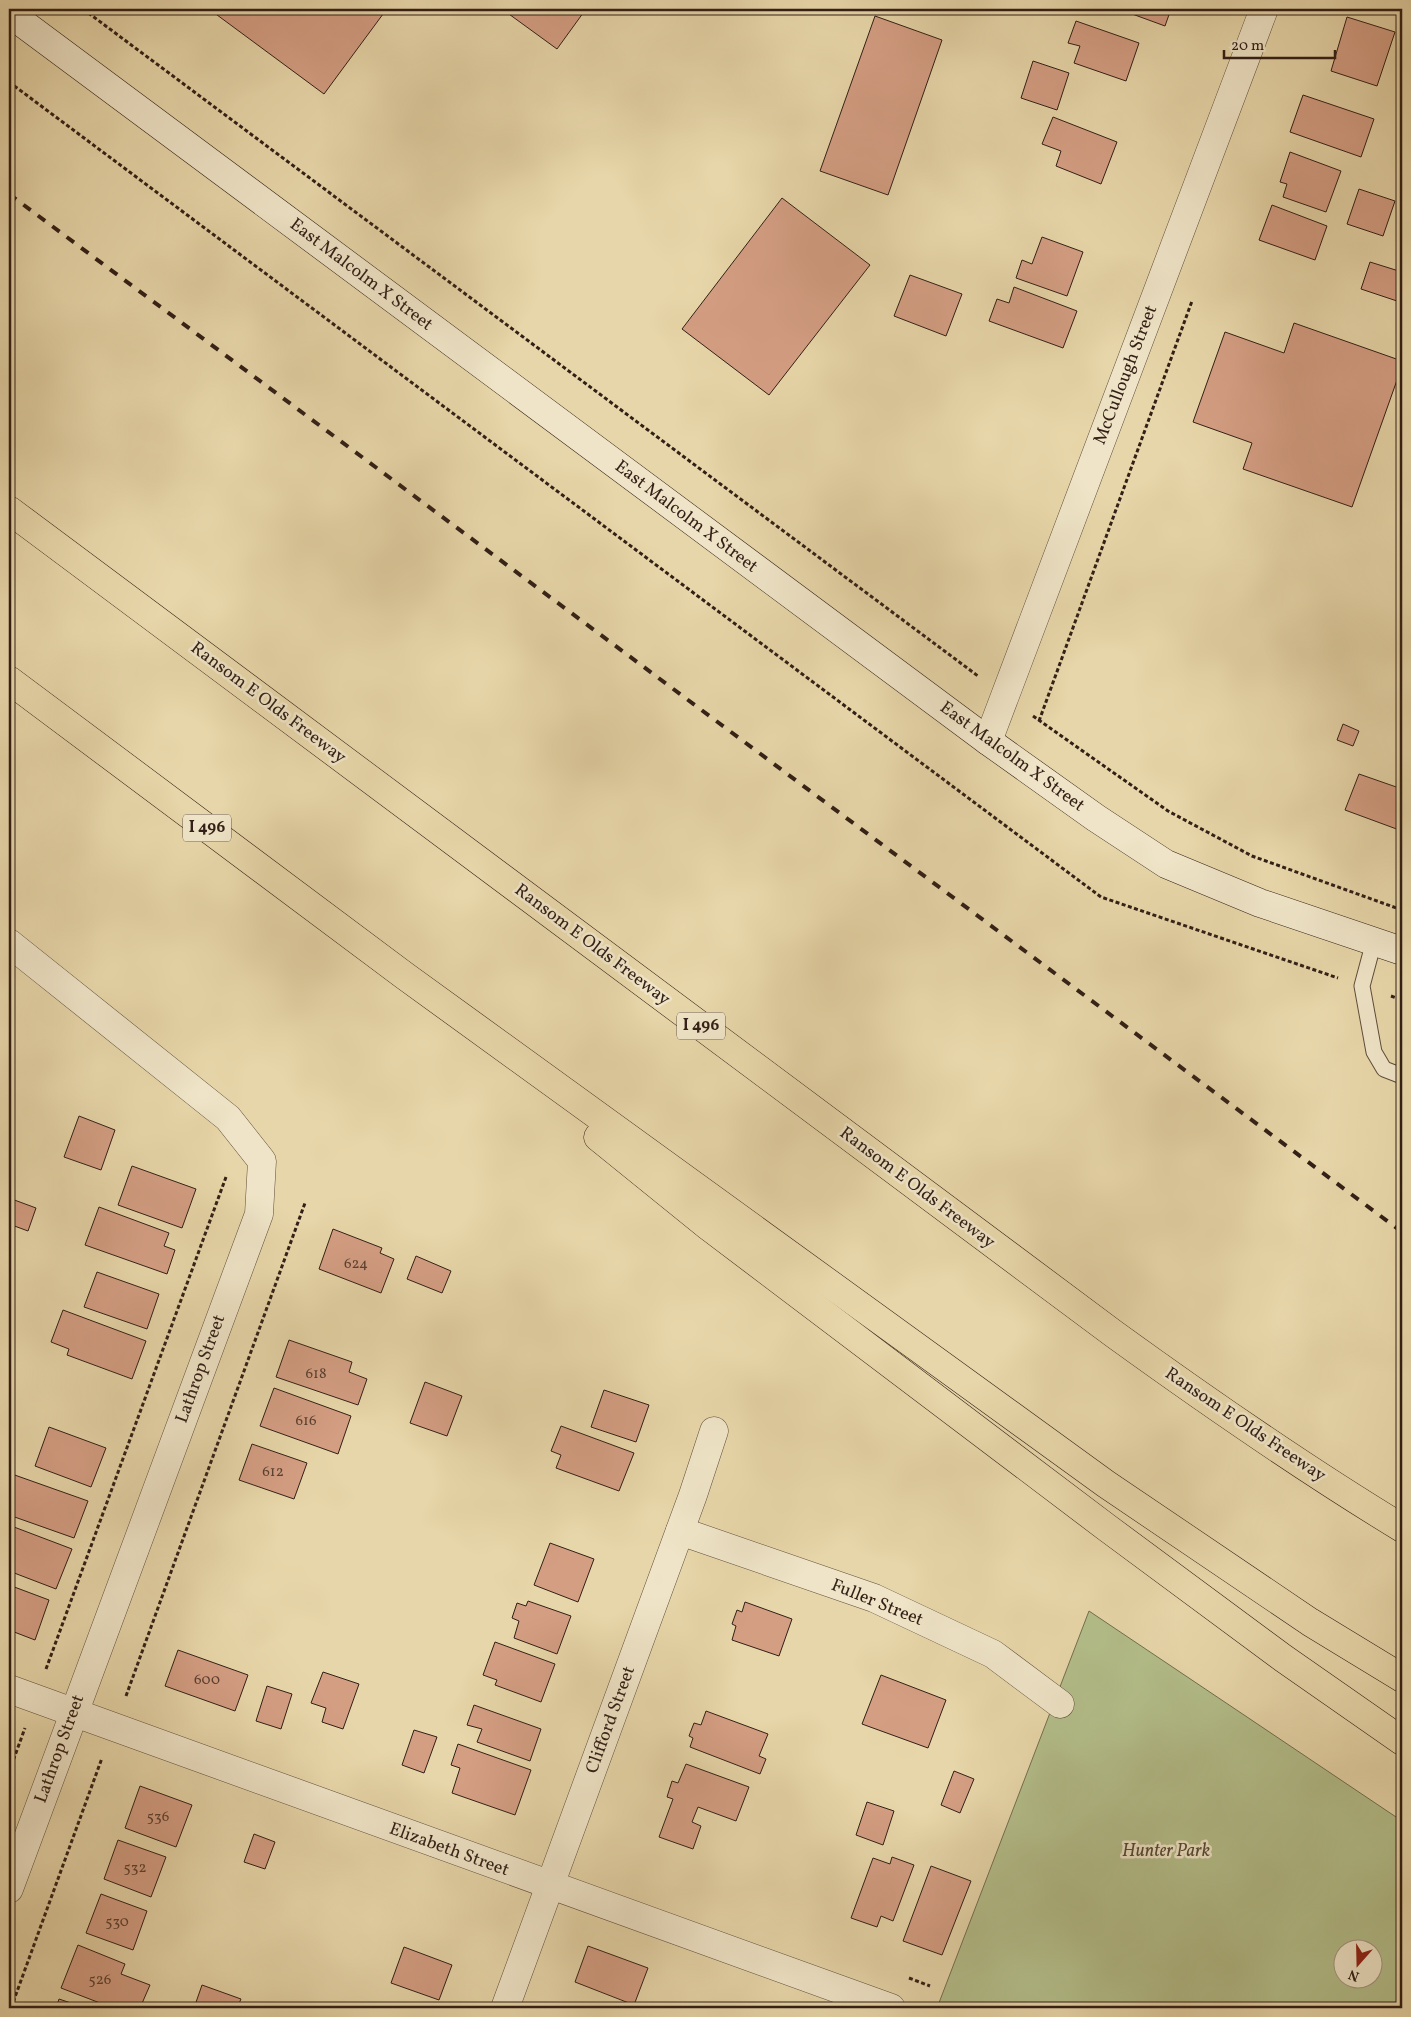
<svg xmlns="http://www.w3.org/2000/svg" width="1411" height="2017" viewBox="0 0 1411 2017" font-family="Vollkorn,serif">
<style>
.green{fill:#b3be8a;stroke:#726e50;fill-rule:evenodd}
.building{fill:#d49e83;stroke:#321f16}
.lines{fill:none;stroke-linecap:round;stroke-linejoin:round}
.lane-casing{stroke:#5f4d3b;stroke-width:17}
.street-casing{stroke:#5f4d3b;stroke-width:29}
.secondary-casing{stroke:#321f16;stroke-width:29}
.highway-casing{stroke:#321f16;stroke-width:29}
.path{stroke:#321f16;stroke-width:3;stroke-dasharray:4 2.5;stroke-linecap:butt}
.lane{stroke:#efe4c7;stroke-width:15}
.street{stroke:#efe4c7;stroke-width:28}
.secondary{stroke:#efe4c7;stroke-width:28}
.highway{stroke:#e7d6a9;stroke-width:28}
.rail{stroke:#321f16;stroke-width:4;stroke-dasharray:9 9;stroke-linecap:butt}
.labels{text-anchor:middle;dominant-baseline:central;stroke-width:5;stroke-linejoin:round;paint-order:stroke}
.number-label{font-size:15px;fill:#5a3f31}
.shield{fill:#efe4c7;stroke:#6b5a4b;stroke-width:1}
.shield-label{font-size:16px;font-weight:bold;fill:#321f16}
.street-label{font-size:18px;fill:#321f16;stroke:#efe4c7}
.park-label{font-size:18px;font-style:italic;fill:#524733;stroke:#efe4c7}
</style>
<rect width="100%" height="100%" fill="#e7d6a9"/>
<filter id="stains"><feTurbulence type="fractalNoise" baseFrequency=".004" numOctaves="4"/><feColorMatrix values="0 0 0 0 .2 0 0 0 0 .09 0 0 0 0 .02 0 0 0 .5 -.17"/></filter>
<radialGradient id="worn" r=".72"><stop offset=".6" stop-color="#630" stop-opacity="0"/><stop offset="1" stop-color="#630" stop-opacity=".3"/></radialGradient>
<path class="green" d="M1089,1611L1402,1821V2008H937ZM1344,1950H1374V1980H1344Z"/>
<g class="building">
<path d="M209,9H384L386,10L324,94Z"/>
<path d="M502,9H586L557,49Z"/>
<path d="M1124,9H1171L1165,26L1124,11Z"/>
<path d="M875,16L942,40L888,195L820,171Z"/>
<path d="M1347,17L1395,32L1377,86L1331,71Z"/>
<path d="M1076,21L1139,43L1126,81L1074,63L1080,46L1068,43Z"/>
<path d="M1033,61L1069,73L1057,110L1021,98Z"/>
<path d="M1303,95L1374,119L1361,157L1290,132Z"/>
<path d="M1053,117L1117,142L1101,184L1056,166L1061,151L1042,144Z"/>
<path d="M1290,152L1341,171L1326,212L1283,197L1287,184L1280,182Z"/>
<path d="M1359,189L1395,201L1383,236L1347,224Z"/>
<path d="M782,198L870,265L769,395L682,329Z"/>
<path d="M1272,205L1327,226L1315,260L1259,240Z"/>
<path d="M1042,237L1083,252L1067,296L1016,278L1022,260L1032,264Z"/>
<path d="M1370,262L1402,272V295L1400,302L1361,289Z"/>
<path d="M910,275L962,294L946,336L894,316Z"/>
<path d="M1014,287L1077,311L1063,348L989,321L997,299L1009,303Z"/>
<path d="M1294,323L1402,361V366L1352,507L1243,469L1252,443L1193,422L1225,332L1284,353Z"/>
<path d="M1343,724L1359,731L1353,746L1337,740Z"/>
<path d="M1359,774L1402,789V831L1345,810Z"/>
<path d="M79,1116L115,1130L101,1170L64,1157Z"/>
<path d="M132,1166L196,1189L182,1228L118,1205Z"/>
<path d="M9,1198L36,1208L28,1231L9,1224Z"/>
<path d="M99,1207L169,1233L164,1246L175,1250L167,1274L85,1245Z"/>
<path d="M333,1229L382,1248L380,1253L394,1259L381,1293L319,1269Z"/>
<path d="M416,1256L451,1271L442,1293L407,1279Z"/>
<path d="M97,1272L159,1294L147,1329L84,1307Z"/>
<path d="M63,1310L146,1341L132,1379L67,1355L69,1349L51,1342Z"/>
<path d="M289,1340L352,1362L349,1372L367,1379L358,1405L276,1377Z"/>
<path d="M425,1382L462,1396L447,1436L410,1423Z"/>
<path d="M274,1388L351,1416L338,1454L260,1426Z"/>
<path d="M604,1390L649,1405L636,1442L591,1427Z"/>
<path d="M561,1426L634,1453L619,1491L556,1468L561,1455L551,1451Z"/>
<path d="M49,1427L106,1448L91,1487L35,1466Z"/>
<path d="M252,1444L307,1463L294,1499L239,1480Z"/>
<path d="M9,1473L88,1501L74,1538L9,1515Z"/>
<path d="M14,1527L72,1549L56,1589L9,1571V1541Z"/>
<path d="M550,1543L594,1559L578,1602L534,1585Z"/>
<path d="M9,1585L49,1600L35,1640L9,1630Z"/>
<path d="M528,1601L571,1616L557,1654L514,1638L519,1621L512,1618L517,1603L526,1606Z"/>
<path d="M745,1602L792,1619L779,1656L732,1640L736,1626L732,1624L737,1610L742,1612Z"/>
<path d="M495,1642L555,1664L541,1702L495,1685L497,1680L483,1675Z"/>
<path d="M178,1650L248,1675L235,1711L165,1686Z"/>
<path d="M323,1672L359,1684L343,1729L322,1722L326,1708L311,1703Z"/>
<path d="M881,1675L946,1700L928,1748L862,1724Z"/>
<path d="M267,1686L292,1694L281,1729L256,1721Z"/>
<path d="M474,1705L541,1729L530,1761L477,1742L482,1729L467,1725Z"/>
<path d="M706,1711L768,1734L759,1756L766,1759L760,1774L690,1747L693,1738L689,1736L694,1723L701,1725Z"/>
<path d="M414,1730L437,1737L424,1773L402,1765Z"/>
<path d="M458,1744L531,1770L515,1815L452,1793L460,1768L451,1765Z"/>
<path d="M686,1764L749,1787L736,1821L698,1807L692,1822L701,1826L693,1849L659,1837L673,1799L667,1797L672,1781L678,1783Z"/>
<path d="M954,1771L974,1779L960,1813L941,1805Z"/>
<path d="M140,1786L192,1805L176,1847L125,1828Z"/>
<path d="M867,1802L894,1811L883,1845L856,1835Z"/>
<path d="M254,1834L275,1842L265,1869L244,1862Z"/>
<path d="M118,1840L166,1857L151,1897L104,1879Z"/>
<path d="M892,1857L914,1865L893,1921L881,1916L877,1927L851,1918L873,1858L890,1864Z"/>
<path d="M931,1866L971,1881L942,1955L903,1941Z"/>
<path d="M101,1894L147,1911L133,1950L86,1933Z"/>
<path d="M78,1945L125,1964L121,1974L150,1985L140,2008H113L61,1988Z"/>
<path d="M588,1946L648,1968L634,2005L575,1982Z"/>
<path d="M404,1947L452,1965L439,2000L391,1983Z"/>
<path d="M202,1985L241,1999L237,2008H194Z"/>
<path d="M59,1999L86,2008H56Z"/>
</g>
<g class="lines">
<defs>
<path id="lane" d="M1374,941L1362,986L1374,1052L1384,1069L1402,1076"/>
<g id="street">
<path d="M988,741L1264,9"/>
<path d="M9,943L228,1118L262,1161L259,1214L9,1889"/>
<path d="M680,1531L874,1598L993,1654L1060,1704"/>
<path d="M9,1689L891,2008"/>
<path d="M505,2008L693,1495L714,1431"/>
</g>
<path id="secondary" d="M9,13L988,741L1096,818L1166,864L1260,903L1402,951"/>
<g id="highway">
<path d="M9,510L1114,1334C1208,1402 1303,1468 1402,1528"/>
<path d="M9,680L405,976L1106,1484L1310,1622L1402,1678"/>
<path d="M598,1137L708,1226L1106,1527L1283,1658L1402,1741"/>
</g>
</defs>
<use href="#lane" class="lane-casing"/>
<use href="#street" class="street-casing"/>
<use href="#secondary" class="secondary-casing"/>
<use href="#highway" class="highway-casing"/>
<g class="path">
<path d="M83,9L978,676"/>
<path d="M9,82L1101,897L1338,978"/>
<path d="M1033,716L1168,811L1252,856L1402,910"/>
<path d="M1039,721L1192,301"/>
<path d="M1391,996L1402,1000"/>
<path d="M46,1669L226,1177"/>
<path d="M126,1696L305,1203"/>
<path d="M9,1772L25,1728"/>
<path d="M909,1978L930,1986"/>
<path d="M11,2008L102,1758"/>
</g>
<use href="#lane" class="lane"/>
<use href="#street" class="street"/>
<use href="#secondary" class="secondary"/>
<use href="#highway" class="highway"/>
<path class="rail" d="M9,194L1402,1232"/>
</g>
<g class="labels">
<g class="number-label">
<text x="356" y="1264">624</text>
<text x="316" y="1374">618</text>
<text x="306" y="1421">616</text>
<text x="273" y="1472">612</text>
<text x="207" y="1680">600</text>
<text x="158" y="1817">536</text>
<text x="135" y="1868">532</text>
<text x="117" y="1922">530</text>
<text x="100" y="1980">526</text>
</g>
<g class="shield">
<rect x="183" y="814.5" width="48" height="27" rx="4"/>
<rect x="677" y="1012.5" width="48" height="27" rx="4"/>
</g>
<g class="shield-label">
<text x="207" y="828">I 496</text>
<text x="701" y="1026">I 496</text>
</g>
<g class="street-label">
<text transform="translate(361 275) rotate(37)">East Malcolm X Street</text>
<text transform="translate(1126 375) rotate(-69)">McCullough Street</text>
<text transform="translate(686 517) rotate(37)">East Malcolm X Street</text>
<text transform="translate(268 703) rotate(37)">Ransom E Olds Freeway</text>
<text transform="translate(1012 757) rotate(36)">East Malcolm X Street</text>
<text transform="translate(592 945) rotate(37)">Ransom E Olds Freeway</text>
<text transform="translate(917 1188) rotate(37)">Ransom E Olds Freeway</text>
<text transform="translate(201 1369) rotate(-70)">Lathrop Street</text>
<text transform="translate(1245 1425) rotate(34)">Ransom E Olds Freeway</text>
<text transform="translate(877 1603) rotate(22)">Fuller Street</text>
<text transform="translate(611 1720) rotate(-70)">Clifford Street</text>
<text transform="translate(60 1749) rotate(-70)">Lathrop Street</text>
<text transform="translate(449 1850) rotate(20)">Elizabeth Street</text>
</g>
<g class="park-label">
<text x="1166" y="1851">Hunter Park</text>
</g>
</g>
<rect width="1411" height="2017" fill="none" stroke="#e7d6a9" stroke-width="30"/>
<rect x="10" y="10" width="1391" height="1997" fill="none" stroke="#321f16" stroke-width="2.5"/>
<rect x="15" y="15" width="1381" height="1987" fill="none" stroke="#321f16"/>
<g transform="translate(1358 1964) rotate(200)"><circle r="24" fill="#efe4c7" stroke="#a39580"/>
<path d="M0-4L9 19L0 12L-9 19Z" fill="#8f2418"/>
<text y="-8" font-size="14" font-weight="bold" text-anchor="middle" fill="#321f16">N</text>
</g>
<path d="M1224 50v8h111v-8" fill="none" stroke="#321f16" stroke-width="2.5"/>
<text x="1231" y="50" font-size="15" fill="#321f16" stroke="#efe4c7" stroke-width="4" paint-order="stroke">20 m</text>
<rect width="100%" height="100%" filter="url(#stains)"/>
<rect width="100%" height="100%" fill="url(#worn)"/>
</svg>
